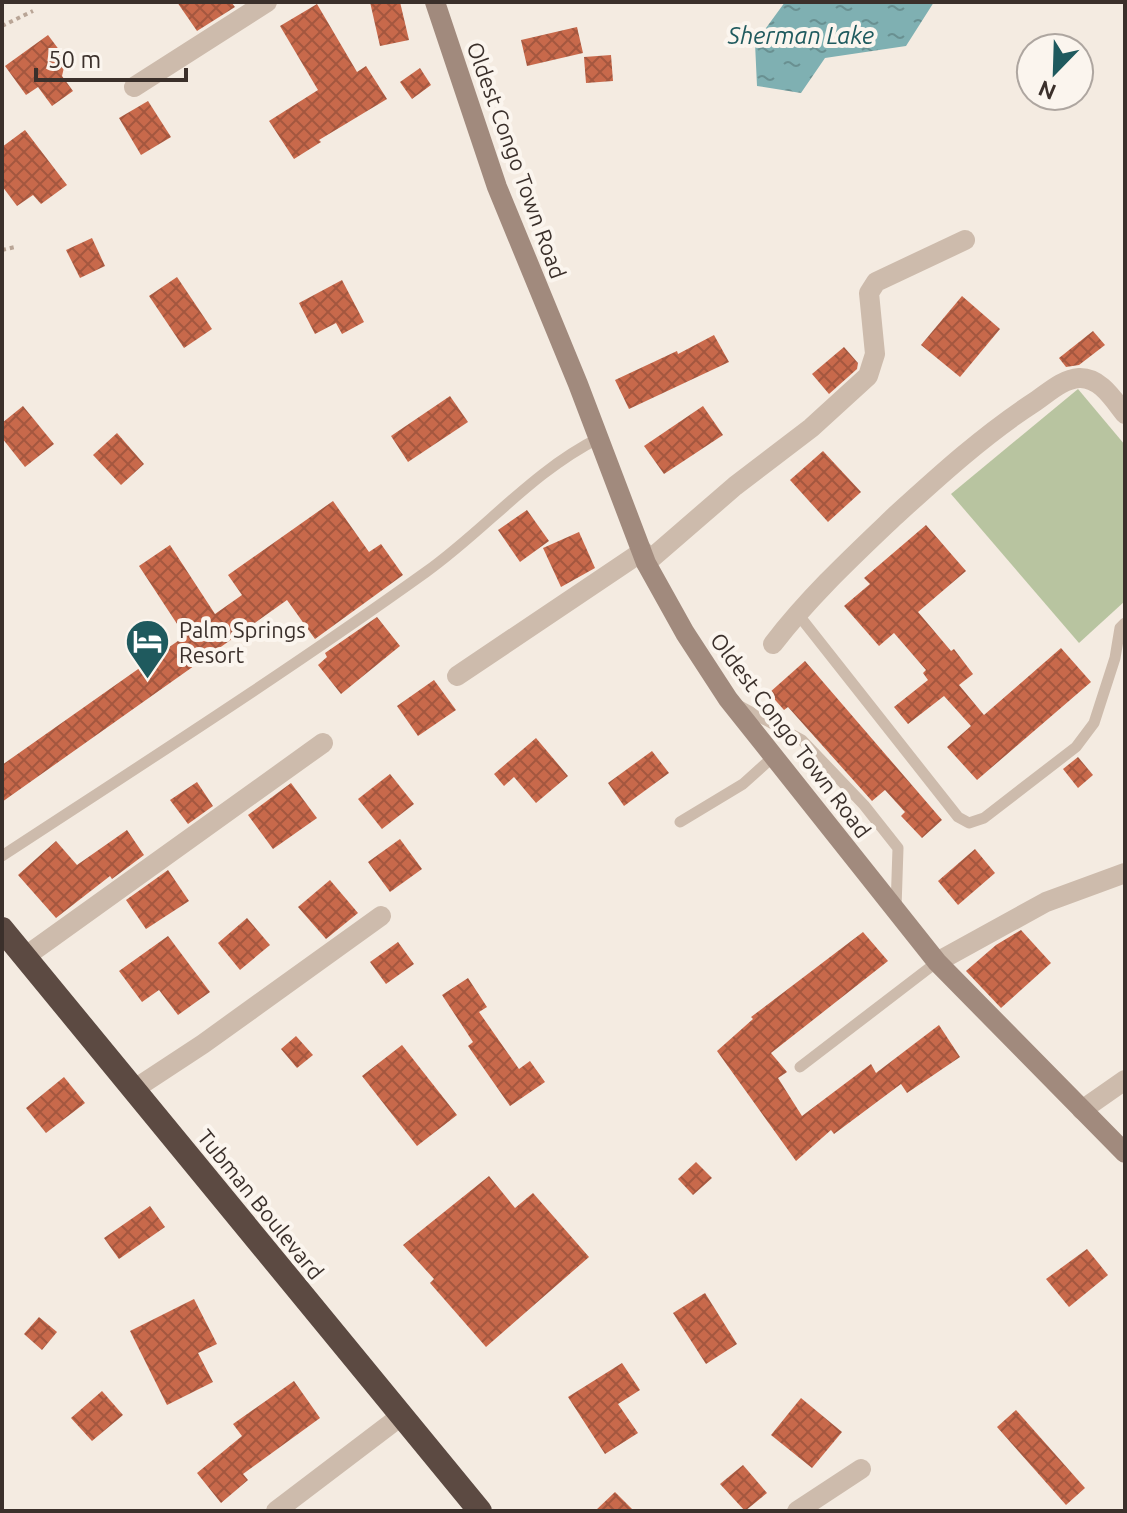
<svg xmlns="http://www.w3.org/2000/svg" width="1127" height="1513" viewBox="0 0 1127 1513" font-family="Ubuntu,sans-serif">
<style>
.green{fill:#b8c4a0}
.water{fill:url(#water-ripples)}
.building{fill:url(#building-cross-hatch)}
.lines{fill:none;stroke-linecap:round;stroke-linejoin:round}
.path{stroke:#b9a596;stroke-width:4;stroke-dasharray:4 4;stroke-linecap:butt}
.lane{stroke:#cdbbac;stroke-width:11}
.street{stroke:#cdbbac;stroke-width:20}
.secondary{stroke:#a18a7d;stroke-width:20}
.highway{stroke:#5c4a42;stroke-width:24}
.labels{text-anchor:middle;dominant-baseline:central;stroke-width:8;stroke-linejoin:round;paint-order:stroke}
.street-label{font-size:22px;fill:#3b302b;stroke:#fbf5ee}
.poi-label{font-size:22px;fill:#3b302b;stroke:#fbf5ee;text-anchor:start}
.water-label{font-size:24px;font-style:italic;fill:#1f5a5e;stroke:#fbf5ee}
</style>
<defs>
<pattern id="water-ripples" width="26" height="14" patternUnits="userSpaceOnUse" patternTransform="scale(2)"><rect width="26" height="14" fill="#7fb0b2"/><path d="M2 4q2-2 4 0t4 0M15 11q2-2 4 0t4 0" fill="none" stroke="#699091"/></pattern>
<pattern id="building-cross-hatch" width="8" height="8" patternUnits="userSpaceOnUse" patternTransform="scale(2)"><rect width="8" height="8" fill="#c8694b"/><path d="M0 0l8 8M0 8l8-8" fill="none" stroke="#a4573f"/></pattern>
</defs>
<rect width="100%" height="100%" fill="#f4ebe1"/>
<path class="green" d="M1078,389L1125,445V601L1079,643L951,494Z"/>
<path class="water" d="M785,2H934L906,46L825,58L801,93L757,86L755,43Z"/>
<g class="building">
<path d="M177,2H231L235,7L197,31Z"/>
<path d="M370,2H400L409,40L380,46Z"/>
<path d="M317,4L357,72L366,66L387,99L319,140L321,142L294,159L269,121L318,90L280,26Z"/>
<path d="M577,27L583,53L527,66L521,40Z"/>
<path d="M48,35L66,59L62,76L73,91L52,106L38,87L26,95L5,66Z"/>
<path d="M611,55L613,81L586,83L584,57Z"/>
<path d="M420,68L431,85L412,99L400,82Z"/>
<path d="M148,101L171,137L141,155L119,118Z"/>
<path d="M25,130L67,185L41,204L33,195L17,206L2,186V147Z"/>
<path d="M92,238L105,266L80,278L66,250Z"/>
<path d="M177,277L212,329L184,348L149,296Z"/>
<path d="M342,280L364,322L342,334L336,323L315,334L299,303Z"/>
<path d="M962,296L1000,329L960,377L921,345Z"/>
<path d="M1093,331L1105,345L1079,365L1066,367L1059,358Z"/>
<path d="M714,335L729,362L629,409L615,380L677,351L678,354Z"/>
<path d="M844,347L858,363L857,369L829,394L812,374Z"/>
<path d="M450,396L468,422L408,462L391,436Z"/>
<path d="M23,406L54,444L25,467L2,438V423Z"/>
<path d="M703,406L723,435L664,474L644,446Z"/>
<path d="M117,433L144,464L121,485L93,455Z"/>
<path d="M823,451L861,492L828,522L790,480Z"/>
<path d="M333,501L369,552L381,544L403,575L315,639L287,600L2,802V765L185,636L139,566L170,545L215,614L242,595L228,575Z"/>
<path d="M527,510L549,541L520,562L498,530Z"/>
<path d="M926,525L966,571L918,612L951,651L954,649L973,674L959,685L984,715L1061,648L1091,682L977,780L947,747L971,726L944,696L908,724L894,707L928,680L923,673L926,670L894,633L879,646L844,606L870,584L864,578Z"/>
<path d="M579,532L595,568L561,587L543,548Z"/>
<path d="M377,617L400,646L341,694L318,665L327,657L325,653Z"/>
<path d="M805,661L942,820L922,838L901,816L905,812L885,790L872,801L788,707L784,710L769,693Z"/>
<path d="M434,680L456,710L418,736L397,706Z"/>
<path d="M536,738L568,776L536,803L514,777L504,786L494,774Z"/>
<path d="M652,751L669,773L624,806L608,783Z"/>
<path d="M1078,757L1093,775L1078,788L1063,769Z"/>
<path d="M390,774L414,804L382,829L358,799Z"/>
<path d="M197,782L213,806L188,824L170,800Z"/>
<path d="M291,783L317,818L273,849L248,815Z"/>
<path d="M127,830L144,855L112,879L110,876L56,918L18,875L56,841L77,865Z"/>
<path d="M400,839L422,869L390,892L368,862Z"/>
<path d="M975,849L995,873L958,905L938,881Z"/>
<path d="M168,870L189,901L146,929L126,900Z"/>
<path d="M330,880L358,913L326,939L298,907Z"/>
<path d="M247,918L270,945L240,970L218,943Z"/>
<path d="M1021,930L1051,963L1001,1008L966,971L996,945Z"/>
<path d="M863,932L888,961L771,1053L787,1072L778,1078L802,1116L871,1064L876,1073L939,1025L960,1057L907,1093L901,1084L834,1134L831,1130L796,1161L717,1051L753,1019L751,1017Z"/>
<path d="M168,936L210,992L178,1015L159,990L142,1002L119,971Z"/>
<path d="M398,942L414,964L386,984L370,962Z"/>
<path d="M468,978L487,1007L479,1012L519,1069L530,1061L545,1082L510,1106L468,1046L473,1042L442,995Z"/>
<path d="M296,1036L313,1055L297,1068L281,1049Z"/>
<path d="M402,1045L457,1115L417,1146L362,1076Z"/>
<path d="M64,1077L85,1103L46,1133L26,1108Z"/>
<path d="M696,1162L712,1178L693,1195L678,1179Z"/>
<path d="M489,1176L515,1208L533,1193L589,1257L486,1347L430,1283L434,1279L403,1245Z"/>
<path d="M150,1206L165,1227L119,1259L104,1238Z"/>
<path d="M1087,1249L1108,1275L1069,1307L1046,1279Z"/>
<path d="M705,1293L737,1344L706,1364L673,1313Z"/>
<path d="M194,1299L217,1344L198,1353L213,1382L167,1405L130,1331Z"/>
<path d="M39,1317L57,1332L42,1350L24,1334Z"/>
<path d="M622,1363L640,1390L618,1404L638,1433L605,1454L568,1397Z"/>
<path d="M294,1381L320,1418L243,1474L248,1480L221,1503L197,1473L242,1436L233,1424Z"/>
<path d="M102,1391L123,1415L92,1441L71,1418Z"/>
<path d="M801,1398L842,1432L812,1468L771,1435Z"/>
<path d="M1016,1410L1085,1488L1066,1505L997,1427Z"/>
<path d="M743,1465L767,1493L745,1511L720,1484Z"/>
<path d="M615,1492L634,1511H595Z"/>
</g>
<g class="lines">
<g class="path">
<path d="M2,26L33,11"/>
<path d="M2,250L15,247"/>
</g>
<g class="lane">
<path d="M797,613L958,817L969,823L984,818L1076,747L1094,723L1115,658L1120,628L1125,623"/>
<path d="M740,706L802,740L864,805L898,848L896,908"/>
<path d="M680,822L743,784L773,757"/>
<path d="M2,856C144,763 288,671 426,572C485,530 533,471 599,438"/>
<path d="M800,1067L937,962"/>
</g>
<g class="street">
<path d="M134,87L267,2"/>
<path d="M646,563L735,486L811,428L868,376L875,354L869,293L876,282L965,240"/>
<path d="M773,644C809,597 852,557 895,516C940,475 985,434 1036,401C1049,392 1063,379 1079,378C1100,377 1113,399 1125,414"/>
<path d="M457,676L643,551"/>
<path d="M26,956L323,743"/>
<path d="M937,962L1046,902L1125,873"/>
<path d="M133,1090L203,1044L381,916"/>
<path d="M1082,1110L1125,1080"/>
<path d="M276,1511L401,1416"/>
<path d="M797,1511L861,1469"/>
</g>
<path class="secondary" d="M435,2L497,187L578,384L646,563L685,633L728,699L937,962L1125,1153"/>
<path class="highway" d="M2,929L480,1511"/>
</g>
<defs>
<symbol id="hotel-pin" viewBox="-11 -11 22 30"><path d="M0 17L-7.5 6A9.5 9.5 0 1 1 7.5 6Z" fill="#1f5a5e" stroke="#fbf5ee"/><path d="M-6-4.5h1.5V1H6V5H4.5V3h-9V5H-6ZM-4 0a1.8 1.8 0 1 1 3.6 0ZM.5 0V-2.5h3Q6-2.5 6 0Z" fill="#fff"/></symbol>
</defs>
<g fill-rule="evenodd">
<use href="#hotel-pin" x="122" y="616" width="51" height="69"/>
</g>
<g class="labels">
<g class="street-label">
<text transform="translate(517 160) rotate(70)">Oldest Congo Town Road</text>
<text transform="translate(791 735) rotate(53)">Oldest Congo Town Road</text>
<text transform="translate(261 1204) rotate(51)">Tubman Boulevard</text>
</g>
<g class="poi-label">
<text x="179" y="629">Palm Springs<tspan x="179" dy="25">Resort</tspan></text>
</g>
<g class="water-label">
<text x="801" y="35">Sherman Lake</text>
</g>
</g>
<rect width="1127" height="1513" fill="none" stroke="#3b302b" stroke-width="8"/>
<g transform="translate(1055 72) rotate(203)"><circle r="38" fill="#fbf5ee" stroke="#aea6a0" stroke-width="2"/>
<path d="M0-6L14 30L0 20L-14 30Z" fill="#1f5a5e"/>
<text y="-12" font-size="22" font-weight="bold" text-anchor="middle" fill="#3b302b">N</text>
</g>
<path d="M36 68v12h150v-12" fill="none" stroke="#3b302b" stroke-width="4"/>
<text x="48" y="68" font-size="24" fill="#3b302b" stroke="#fbf5ee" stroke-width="6" paint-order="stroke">50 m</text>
</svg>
